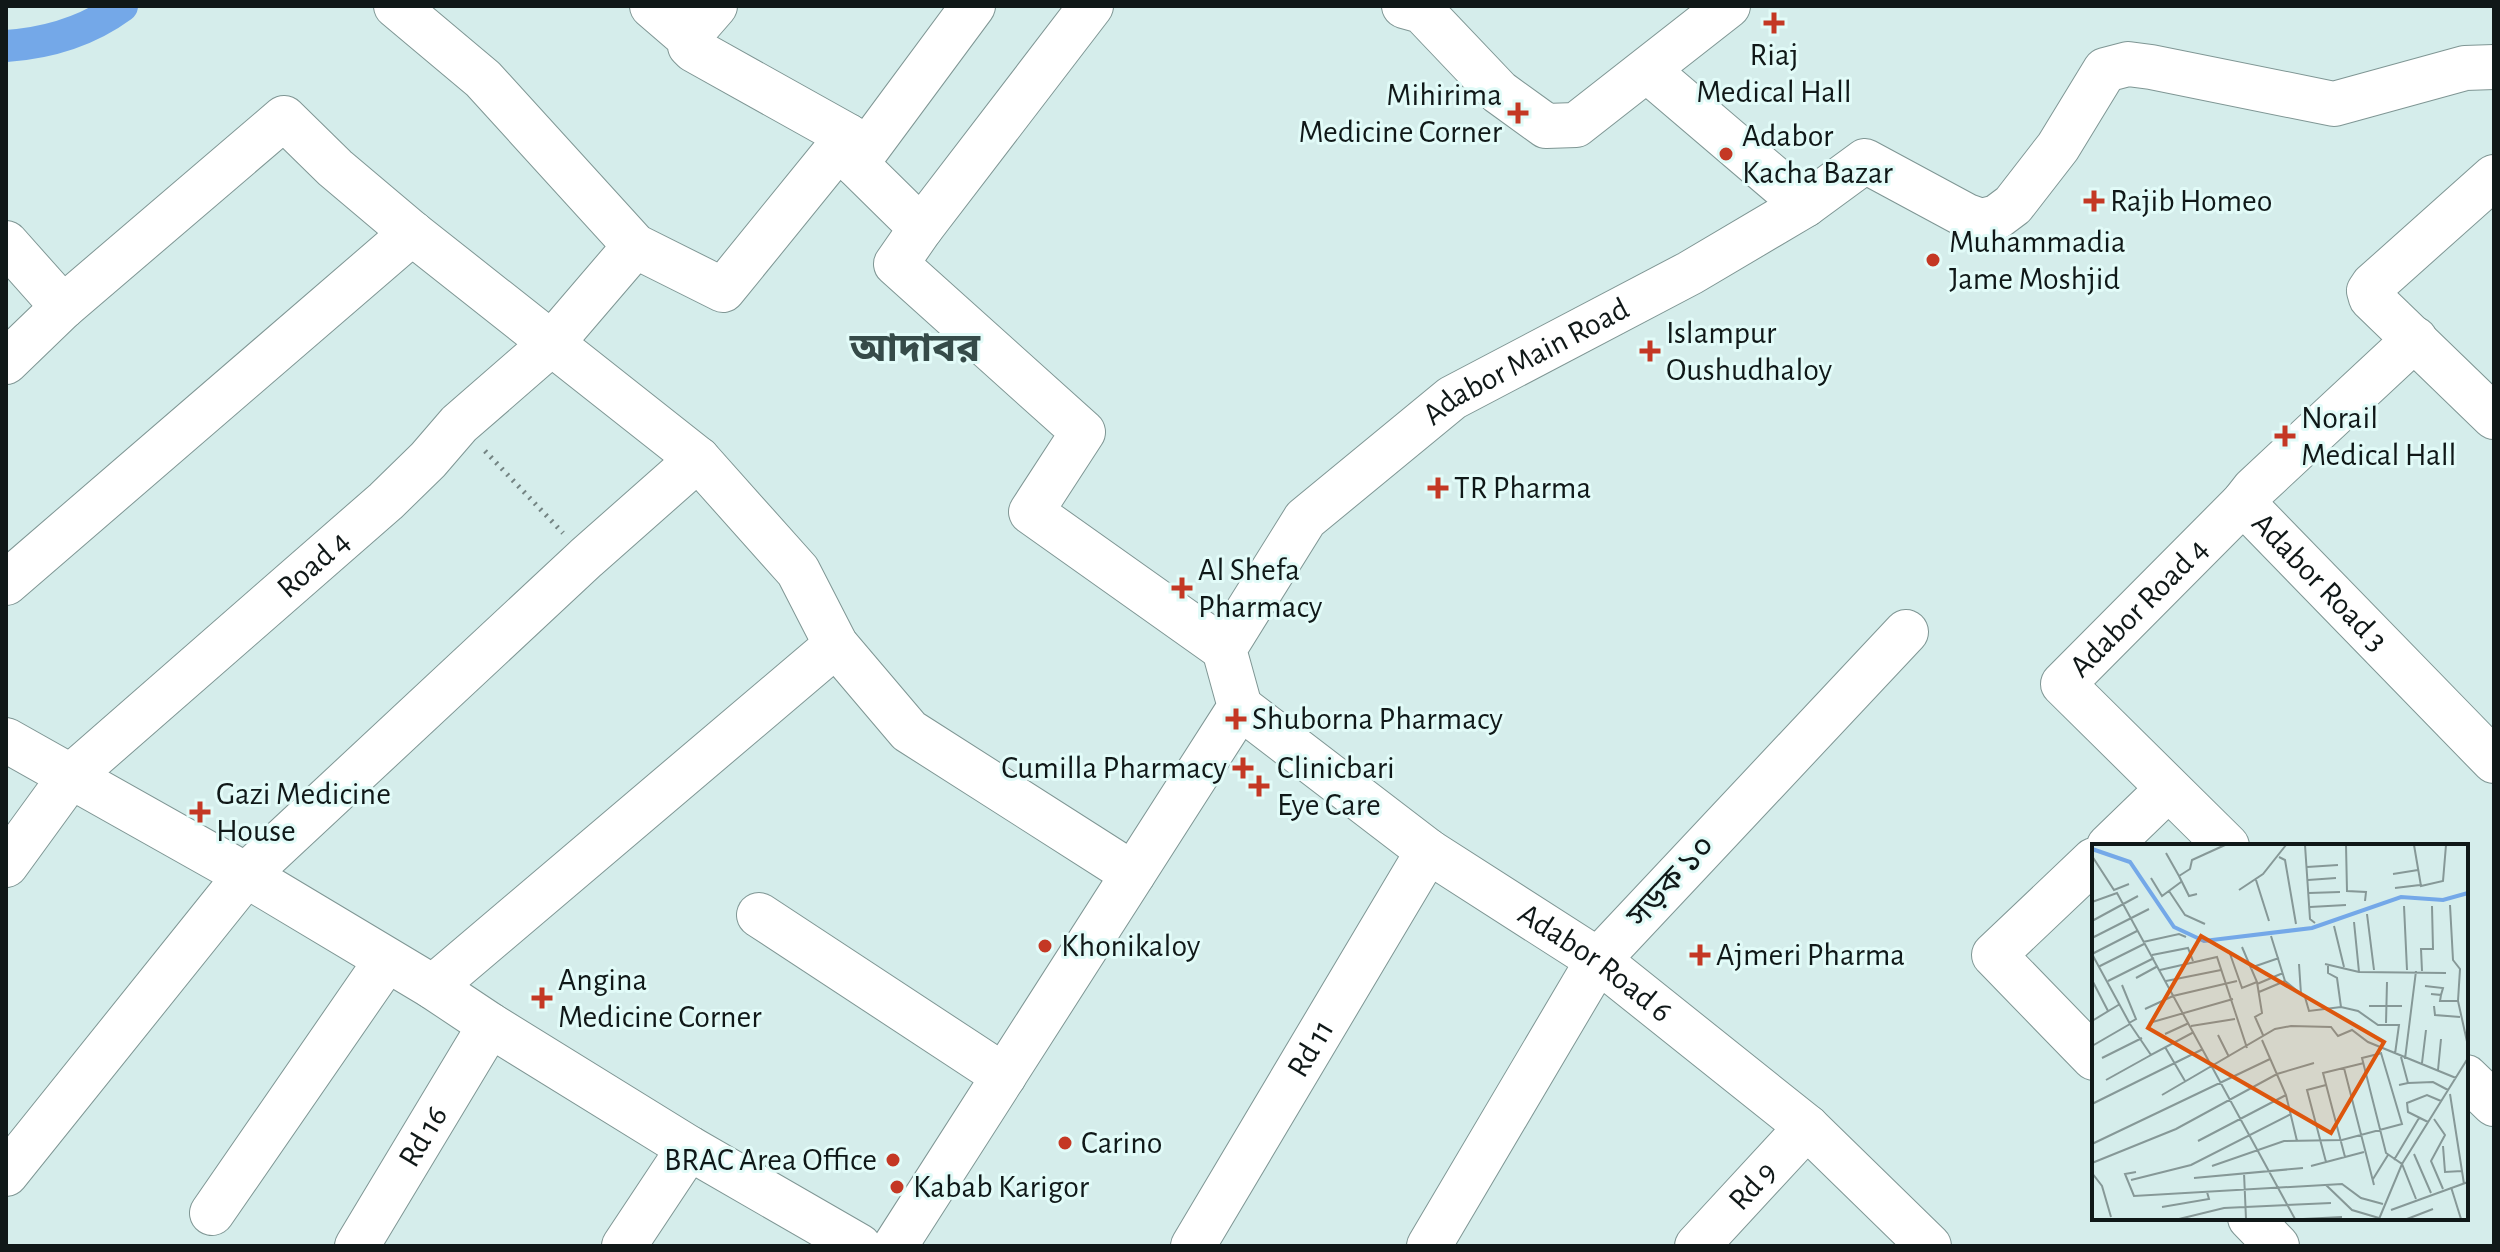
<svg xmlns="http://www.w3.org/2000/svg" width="2500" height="1252" viewBox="0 0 2500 1252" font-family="'Alegreya Sans','Noto Sans Bengali',sans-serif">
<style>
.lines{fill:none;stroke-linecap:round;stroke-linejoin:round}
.canal{stroke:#74a8e8;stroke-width:32}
.minor-casing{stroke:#7f9694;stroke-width:46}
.path{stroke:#748483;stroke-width:5;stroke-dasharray:2 6;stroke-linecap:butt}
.minor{stroke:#fff;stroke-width:44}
.poi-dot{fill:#c43824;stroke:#e2fbf8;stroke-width:3}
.labels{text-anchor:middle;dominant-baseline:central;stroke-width:6;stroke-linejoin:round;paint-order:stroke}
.poi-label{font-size:32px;fill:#101818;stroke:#e2fbf8;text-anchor:start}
.street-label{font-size:32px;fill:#101818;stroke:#e2fbf8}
.district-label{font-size:40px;font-weight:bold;fill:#364b49;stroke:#e2fbf8}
.inset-river{fill:none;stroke:#74a8e8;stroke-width:4}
.inset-road{fill:none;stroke:#869897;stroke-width:2}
.view{fill:#dd560d;fill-opacity:0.15;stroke:#dd560d;stroke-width:4}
.inset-edge{fill:none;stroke:#101818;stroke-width:4}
</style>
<rect width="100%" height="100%" fill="#d5edeb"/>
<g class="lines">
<path class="canal" d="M6,46C48,43 88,31 122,6"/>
<defs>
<g id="minor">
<path d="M396,6L483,79L635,246L723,290L848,136"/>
<path d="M652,6L688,37L690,46L694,50L848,136L856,164L921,228L896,264L1083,432L1031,512L1224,649"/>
<path d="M1404,6L1422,11L1499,92L1546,126L1576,125L1728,6"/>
<path d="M688,37L715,6"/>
<path d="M1648,71L1805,205"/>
<path d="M856,164L973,6"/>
<path d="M2494,177L2373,285L2369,291L2371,298L2494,417"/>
<path d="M921,228L1091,6"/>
<path d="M6,243L63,307"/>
<path d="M6,362L63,307L284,118L335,168L412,233L698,459L798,571L836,645L909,731L1133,874"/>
<path id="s1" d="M2243,503L2494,761"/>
<path d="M6,583L412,233"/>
<path id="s2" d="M1240,707L1428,851L1598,960L1807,1127L1929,1246"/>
<path d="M6,740L246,875L433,987L490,1025L689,1148L859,1246"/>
<path d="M2109,846L2168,789"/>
<path id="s3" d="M2227,846L2063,684L2243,503L2254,489L2415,339"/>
<path d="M2094,860L1994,955L2094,1058"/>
<path id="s4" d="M6,865L70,777L386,501L428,460L459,424L551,344L635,246"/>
<path d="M759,915L1004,1076"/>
<path d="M433,987L836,645"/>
<path d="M2466,1077L2494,1104"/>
<path d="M6,1174L246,875L586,558L698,459"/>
<path d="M212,1213L386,961"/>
<path d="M2250,1218L2277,1246"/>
<path id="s5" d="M357,1246L490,1025"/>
<path d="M624,1246L689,1148"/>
<path id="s6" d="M895,1246L1240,707L1224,649L1305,519L1452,398L1690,273L1805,205L1865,161L1967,216L1981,221L1997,217L2013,205L2058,147L2105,70L2128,64L2151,67L2334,104L2465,68L2494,67"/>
<path id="s7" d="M1193,1246L1428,851"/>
<path d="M1429,1246L1598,960L1906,632"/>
<path id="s8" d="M1697,1246L1807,1127"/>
</g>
</defs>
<use href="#minor" class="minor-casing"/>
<path class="path" d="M485,451L563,533"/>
<use href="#minor" class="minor"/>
</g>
<g class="poi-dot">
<path d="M1770 11h8v8h8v8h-8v8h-8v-8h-8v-8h8z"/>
<path d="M1514 101h8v8h8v8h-8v8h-8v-8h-8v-8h8z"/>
<circle cx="1726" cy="154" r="8"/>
<path d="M2090 189h8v8h8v8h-8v8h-8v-8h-8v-8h8z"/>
<circle cx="1933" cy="260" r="8"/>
<path d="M1646 339h8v8h8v8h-8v8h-8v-8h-8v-8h8z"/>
<path d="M2281 424h8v8h8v8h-8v8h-8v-8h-8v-8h8z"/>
<path d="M1434 476h8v8h8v8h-8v8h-8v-8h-8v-8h8z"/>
<path d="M1178 576h8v8h8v8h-8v8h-8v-8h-8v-8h8z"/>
<path d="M1232 707h8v8h8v8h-8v8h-8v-8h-8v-8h8z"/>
<path d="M1239 756h8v8h8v8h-8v8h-8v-8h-8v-8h8z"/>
<path d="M1255 774h8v8h8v8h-8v8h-8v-8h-8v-8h8z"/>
<path d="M196 800h8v8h8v8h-8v8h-8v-8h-8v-8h8z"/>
<circle cx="1045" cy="946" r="8"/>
<path d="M1696 943h8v8h8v8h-8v8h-8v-8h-8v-8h8z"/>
<path d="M538 986h8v8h8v8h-8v8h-8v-8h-8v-8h8z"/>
<circle cx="1065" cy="1143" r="8"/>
<circle cx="893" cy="1160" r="8"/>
<circle cx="897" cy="1187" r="8"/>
</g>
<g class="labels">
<g class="poi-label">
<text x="1774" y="55" text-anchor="middle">Riaj<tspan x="1774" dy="37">Medical Hall</tspan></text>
<text x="1502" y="95" text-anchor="end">Mihirima<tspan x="1502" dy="37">Medicine Corner</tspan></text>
<text x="1742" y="136">Adabor<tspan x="1742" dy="37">Kacha Bazar</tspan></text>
<text x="2110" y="201">Rajib Homeo</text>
<text x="1949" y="242">Muhammadia<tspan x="1949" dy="37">Jame Moshjid</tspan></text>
<text x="1666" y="333">Islampur<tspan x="1666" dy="37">Oushudhaloy</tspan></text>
<text x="2301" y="418">Norail<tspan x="2301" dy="37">Medical Hall</tspan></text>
<text x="1454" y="488">TR Pharma</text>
<text x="1198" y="570">Al Shefa<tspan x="1198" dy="37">Pharmacy</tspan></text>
<text x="1252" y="719">Shuborna Pharmacy</text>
<text x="1227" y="768" text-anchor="end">Cumilla Pharmacy</text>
<text x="1277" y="768">Clinicbari<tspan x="1277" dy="37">Eye Care</tspan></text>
<text x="216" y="794">Gazi Medicine<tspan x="216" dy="37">House</tspan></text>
<text x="1061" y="946">Khonikaloy</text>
<text x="1716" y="955">Ajmeri Pharma</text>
<text x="558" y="980">Angina<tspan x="558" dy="37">Medicine Corner</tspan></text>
<text x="1081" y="1143">Carino</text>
<text x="877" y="1160" text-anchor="end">BRAC Area Office</text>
<text x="913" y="1187">Kabab Karigor</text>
</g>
<g class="street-label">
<text stroke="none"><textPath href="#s6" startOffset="1126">Adabor Main Road</textPath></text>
<text stroke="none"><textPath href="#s4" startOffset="432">Road 4</textPath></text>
<text stroke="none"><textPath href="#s1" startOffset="110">Adabor Road 3</textPath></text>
<text stroke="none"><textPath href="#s3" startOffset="338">Adabor Road 4</textPath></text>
<text transform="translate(1671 881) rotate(-47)">সড়ক ১০</text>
<text stroke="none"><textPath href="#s2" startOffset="438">Adabor Road 6</textPath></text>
<text stroke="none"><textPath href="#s7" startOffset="230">Rd 11</textPath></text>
<text stroke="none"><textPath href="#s5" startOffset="128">Rd 16</textPath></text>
<text stroke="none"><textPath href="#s8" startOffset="82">Rd 9</textPath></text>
</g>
<g class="district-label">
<text x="915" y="349">আদাবর</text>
</g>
</g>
<g transform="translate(2092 844)">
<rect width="376" height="376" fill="#d5edeb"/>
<path class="inset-river" d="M0,5L38,18L82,83L112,97L220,84L309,53L351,56L376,49"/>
<path class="inset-road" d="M213,1L218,75L223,79M254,1L255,47L274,48L273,57M322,1L329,42L351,37L354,1M74,9L87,32M0,12L22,46L37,40M187,13L193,16L204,80M215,23L246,21M301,30L326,26M59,34L70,52L89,38M164,36L177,77M216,36L244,34M303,44L328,41M147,46L171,30L194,1M77,47L93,71L113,80M217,49L248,48M105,50L97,52L87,32L98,25L100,16L133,1M0,58L25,49L203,375M358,61L361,116L368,125L366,157L376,202M312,62L315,126M218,63L254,61M275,70L282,126M0,77L46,52M262,78L267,128M242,82L252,123M179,92L193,137L213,153L217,167L249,163L266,167L286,181H307L303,210M0,94L57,65M51,98L87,90L94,93M150,103L165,138L170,169L163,173L171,191M137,107L150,144L165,138M0,110L38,180M0,110L45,87M60,111L96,104L101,117M207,120L209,150M233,120L267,128L354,129M236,122V129L245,134L249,163M6,123L52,100M158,124L187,114M68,126L125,113L155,204M330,127L329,105H341L340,62M44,134L66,122M0,136L16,167M16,137L62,114M74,137L129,126M165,140L191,129M30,141L44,175L37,179M333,142L351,144L349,151M167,148L193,137M339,150L349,151L348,157H366M277,162H310M342,162L343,171L368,173M53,165L81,152L145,137M0,177L28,160M57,179L141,155M294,179L295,138M99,182L143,175M73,190L97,179M126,191L137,213M170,196L194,251L205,297M0,202L38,180L59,211L102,188M73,203L93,237M290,209L270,214L294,309L310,320L324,355M10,214L50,194M313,215L324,127M330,219L334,186M252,224L282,341M346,226L349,195M14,236L59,211M316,239L341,238L356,246M307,241L316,239L309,213M358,250L372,340M70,251L183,185L199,182L239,183L246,192L260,186L276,198L364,234M0,260L111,205M342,275L353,291L339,317L351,345M336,278L316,268L315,259L335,251L349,257M106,297L194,251M0,300L178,215M351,302L353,328L370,327M322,310L339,349M253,313L231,229L272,219M302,316L327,274M234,318L215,246L234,241M0,319L84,285L185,230L222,219M120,322L192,297L250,296L310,280L289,209M219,322L272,308M44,328L33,330L42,352L250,340L269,354L291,360M0,329L10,342L19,373M152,329L154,375M102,334L211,324M281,335L296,311M39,336L99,321L199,270M234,341L260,366L287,374M359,343L369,375M70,363L117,355L115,348M299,366L376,338M87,375L132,364L239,359M211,375L250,373M287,375L310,320L376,214M315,375L341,365"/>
<path class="view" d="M109,92L292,198L239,289L56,184Z"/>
<rect width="376" height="376" class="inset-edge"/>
</g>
<rect width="2500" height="1252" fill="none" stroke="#101818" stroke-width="16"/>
</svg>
